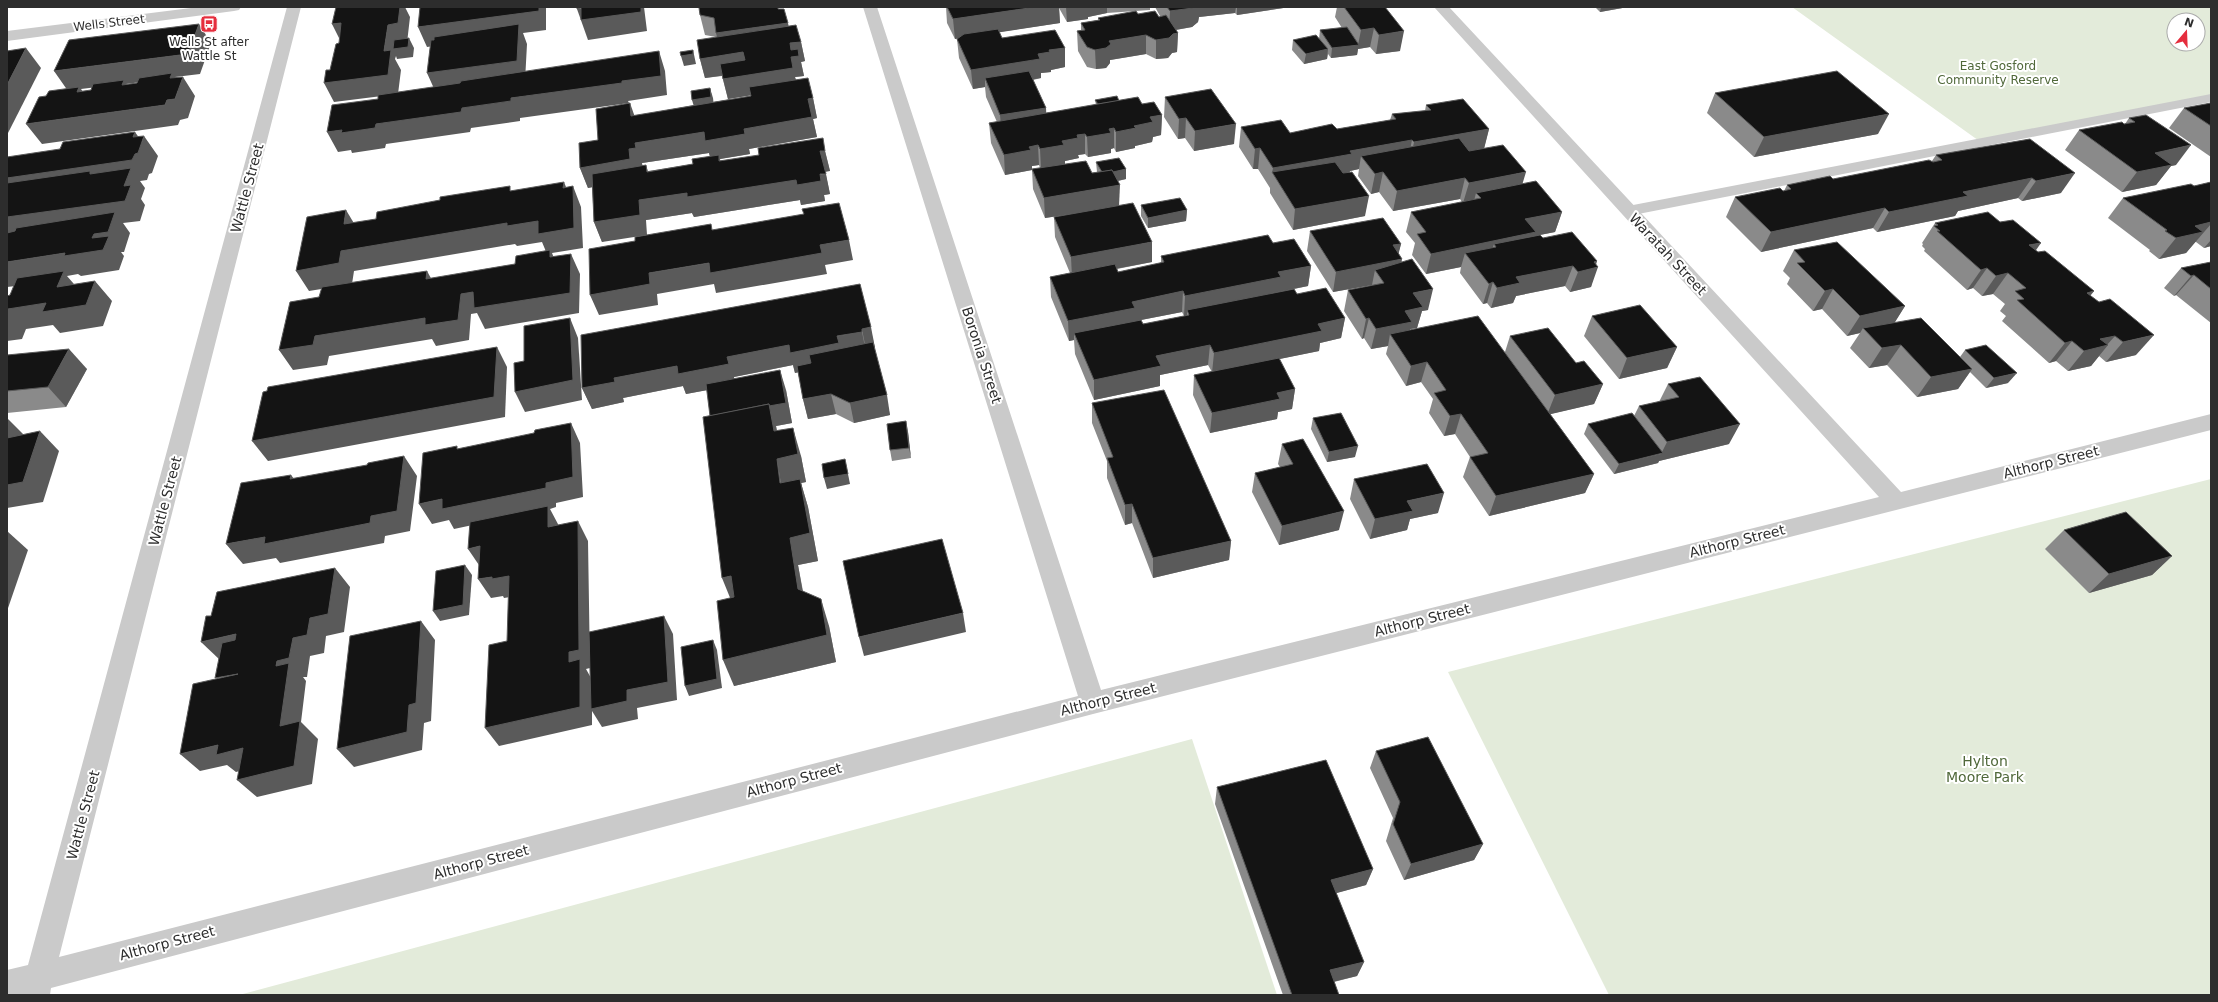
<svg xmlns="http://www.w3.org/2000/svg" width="2218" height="1002" viewBox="0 0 2218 1002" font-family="'DejaVu Sans',sans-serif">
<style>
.green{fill:#e3ebda;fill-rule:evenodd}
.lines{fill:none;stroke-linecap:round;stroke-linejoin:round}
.service{fill:#cacaca;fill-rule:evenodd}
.minor{fill:#cacaca;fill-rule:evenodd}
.tertiary{fill:#cacaca;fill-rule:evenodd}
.wall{fill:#8a8a8a;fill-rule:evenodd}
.shaded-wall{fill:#5a5a5a}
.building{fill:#141414;stroke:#5a5a5a}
.labels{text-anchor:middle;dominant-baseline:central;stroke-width:4;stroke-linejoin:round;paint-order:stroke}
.far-street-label{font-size:12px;fill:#2d2d2d;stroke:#fff}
.far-poi-label{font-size:12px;fill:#2d2d2d;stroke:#fff}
.far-park-label{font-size:12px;fill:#50683a;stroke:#fff}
.street-label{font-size:14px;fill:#2d2d2d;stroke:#fff}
.park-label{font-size:14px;fill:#50683a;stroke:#fff}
</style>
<rect width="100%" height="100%" fill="#fff"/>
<g class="green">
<path d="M1792,7H2211V98L1982,143ZM2174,20H2198V44H2174Z"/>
<path d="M2211,479V995H1609L1448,672Z"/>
<path d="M1192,739L1277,995H239Z"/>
</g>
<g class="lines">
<path class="service" d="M2211,94V102L1628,216L1623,214L1620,211L1623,208L1628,206Z"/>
<path class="minor" d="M287,7H301L59,957L1078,696L863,7H877L1101,690L1879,497L1434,7H1449L1901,492L2211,414V430L1093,714L51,988L50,995H7V970L28,965Z"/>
<path class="tertiary" d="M199,7H241L239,10L234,11L7,41V31Z"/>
</g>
<g class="wall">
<path d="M946,7H1150V10L1107,13L1088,17V19L1067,22L1059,8L1060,23L999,32L1002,38L1065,48V67L1051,70V72L1041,73V78L1033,80L1046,108V113L1096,105L1095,100L1119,101L1142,104L1162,115L1161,135L1153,137L1152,142L1135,146V148L1116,152L1114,148L1111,149V153L1088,157L1085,154L1078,155L1079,158L1065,161V164L1092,173L1097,172L1096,162L1126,169V179L1118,181L1119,205L1152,262L1117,269L1118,272L1161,263V256L1273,243L1311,266L1308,286L1294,289L1297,294L1345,318L1341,338L1320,343L1319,351L1279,359L1295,389L1292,409L1278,412L1277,419L1210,433L1193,395L1194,375L1212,372L1208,365L1160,375V386L1094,400L1075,354L1074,340L1069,341L1051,297L1050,277L1070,273L1055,237L1054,217L1059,216L1045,218L1033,189L1032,170L1005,175L991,143L989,123L997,122L986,97L985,87L973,89L959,58L957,39L959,38L955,39L947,23ZM1039,165L1040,168L1032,169V166ZM1182,312L1184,316L1143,324L1141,320Z"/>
<path d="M1155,7H1290L1237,15L1235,13L1199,17L1198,22L1192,27L1176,30L1178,33L1177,52L1172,53L1168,58L1156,59L1146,54L1110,60V63L1106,68L1096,69L1087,67L1078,51L1077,31L1081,30V23L1098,20V18L1138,14L1159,17L1160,16Z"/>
<path d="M1337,7H1385L1400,51L1376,54L1370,47L1358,49L1357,55L1331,58L1328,54L1327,59L1304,64L1292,50L1293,40L1319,39L1320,30L1342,28L1335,17Z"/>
<path d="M1595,7H1628L1600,12Z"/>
<path d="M778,9L788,26L801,42L805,61L801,62L804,76L795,77L796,80L813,98L817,118L813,119L817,137L749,149L750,154L720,159V161L825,151L830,171H825L830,194L824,195L825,201L801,205L800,200L694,217L692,213L646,220L602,242L594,222L592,187L588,188L580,168L598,140L634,116L694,105L710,88L713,102L751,96V95L728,99L722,76L705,78L700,59L716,37L705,35L700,15ZM709,153L710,156L693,164L648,171L646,165L642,166V163Z"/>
<path d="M1715,93L1878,134L1754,157L1707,113Z"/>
<path d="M1165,97L1234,144L1194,151L1185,138L1178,139L1164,117Z"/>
<path d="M2211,103V157L2169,128L2184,108Z"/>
<path d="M1426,105L1489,129L1484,148L1523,184L1562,212L1555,232L1540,235L1543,238L1597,261L1591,287L1570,292L1565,286L1516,296L1513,303L1491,308L1487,303L1483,304L1460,273L1461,267L1426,274L1412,255L1415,243L1406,232L1411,212L1462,202L1460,199L1393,211L1379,192L1371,194L1358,176L1359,169L1350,171L1349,172L1365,216L1293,230L1270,193V188L1258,169H1253L1239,147L1241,127L1290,133L1337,129L1390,120L1392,114L1425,111Z"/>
<path d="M2146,115L2176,165L2171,166L2156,185L2122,192L2065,150L2079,130L2125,124L2129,118Z"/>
<path d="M2030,139L2061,193L2022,201L2018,198L1958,211L1955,216L1877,232L1873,228L1761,252L1726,217L1735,197L1783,191H1784L1787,185L1833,179L1932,161L1936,155Z"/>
<path d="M2211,182V246L2204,248L2196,242H2195L2186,253L2159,259L2149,251L2150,250L2108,218L2123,198L2194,186Z"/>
<path d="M1141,205L1187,210L1186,221L1148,228L1141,216Z"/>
<path d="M2000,222L2036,251L2094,291L2090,295L2136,355L2106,362L2099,356L2091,366L2068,371L2056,361L2049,363L2002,321L2006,316L2000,311L2005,304L1993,294L1982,296L1973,288L1967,290L1924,251L1925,249L1922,246L1923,244L1922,243L1935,223Z"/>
<path d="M1310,231L1401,244L1398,254L1402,262L1428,310L1422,311L1417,328L1410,329V330L1505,352L1510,336L1576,363L1603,384L1594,404L1550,414L1594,474L1585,493L1489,516L1463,477L1470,457L1455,434L1444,436L1429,413L1433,399L1421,382L1406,386L1386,354L1388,346L1371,349L1364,338L1362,339L1344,311L1348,290L1372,286V285L1333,292L1307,251Z"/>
<path d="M1794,250L1905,306L1894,323L1960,357L1965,350L2008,383L1986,388L1970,372L1958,389L1917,397L1887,365L1869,368L1850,348L1860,333L1847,336L1822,309L1813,311L1787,284L1790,278L1783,271Z"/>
<path d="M2211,262V323L2176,295L2174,296L2164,288L2181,268Z"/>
<path d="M860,284L875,348H874L890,415L854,423L836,414L808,419L803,399L798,372L795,373L793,365L734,377V379L786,390L792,423L776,426L777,431L801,456L806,482L801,483L808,507L818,561L798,565L803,591L829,626L836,662L734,686L731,598L707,390L686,394L683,386L623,398L624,402L592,409L582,388Z"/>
<path d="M1592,316L1677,347L1667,368L1619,379L1584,336Z"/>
<path d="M7,355L87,369L66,407L7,413Z"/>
<path d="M1668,384L1729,444L1659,461L1658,463L1614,474L1584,434L1588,424L1634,416L1639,406L1659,402Z"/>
<path d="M1092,403L1231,541L1229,560L1153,578L1132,523L1125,525L1107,478V461L1092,423Z"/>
<path d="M1313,418L1355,457L1327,462L1311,429Z"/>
<path d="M908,432L911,458L892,461L890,450Z"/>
<path d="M1282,444L1339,530L1279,545L1252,492L1255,473L1280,467L1278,464Z"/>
<path d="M1354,479L1438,513L1410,519L1407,530L1370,539L1350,499Z"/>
<path d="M2064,530L2172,556L2152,575L2089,593L2045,549Z"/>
<path d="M1376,751L1483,844L1474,860L1404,880L1386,841L1393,818L1370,768Z"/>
<path d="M1217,787L1373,869L1366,885L1336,893L1364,962L1357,976L1334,982L1339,995H1283L1215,804Z"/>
</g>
<g class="shaded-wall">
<path d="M400,7H405L410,17L407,43L409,38L414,48L413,57L397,59L396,56L395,59L401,70L398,94L334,102L324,83L384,51L388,25Z"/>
<path d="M539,7H546V30L523,33L527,44L525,81L436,93L427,73L518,34L427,47L418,27Z"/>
<path d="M644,7L647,31L588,40L577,9Z"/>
<path d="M1036,7H1059L1060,23L955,39L953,19Z"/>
<path d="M1066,7H1107V13L1088,17V19L1067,22Z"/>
<path d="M1194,7H1236L1235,13L1199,17L1198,22L1192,27L1169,31L1170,11Z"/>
<path d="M1237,7H1290L1237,15Z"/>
<path d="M1601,7H1628L1600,12Z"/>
<path d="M341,23L342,44L332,24Z"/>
<path d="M788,23L792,42L721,52L716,33Z"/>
<path d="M199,24L211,43L200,74L175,77L180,85L183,77L195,96L188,118L180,120L178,125L42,144L26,124L165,105L167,100L175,99L178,91L170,78L126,84L137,100L135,105L122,85V84L81,89L93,106L91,112L77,92V90L68,91L54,71L188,54Z"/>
<path d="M1374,28L1370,47L1358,49L1357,55L1331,58L1332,48L1358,45L1361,30Z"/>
<path d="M1404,31L1400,51L1376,54L1379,35Z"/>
<path d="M1178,33L1177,52L1172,53L1168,58L1156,59V40L1173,34Z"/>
<path d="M1146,35V54L1110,60V63L1106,68L1096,69L1095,50L1109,41Z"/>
<path d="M801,42L805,61L801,62L804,76L795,77L798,88L728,99L723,79L791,57L790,43Z"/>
<path d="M26,48L41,68L7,135V85Z"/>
<path d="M1065,48V67L1051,70V72L1041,73V78L988,87L985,78V87L973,89L971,70L1038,54L1049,50Z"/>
<path d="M1328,49L1327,59L1304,64L1306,54Z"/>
<path d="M693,50L696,64L684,66L681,56Z"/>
<path d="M659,51L665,71L667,95L628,101L629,103L520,118V121L471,128L470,132L386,144L385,148L352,153L351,150L338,152L327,132L376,124L511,98L622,81Z"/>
<path d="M743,52L748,72L705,78L700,59Z"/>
<path d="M710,88L713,98L714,107L695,110L692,100Z"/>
<path d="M813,98L817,118L813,119L817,137L749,149L750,154L720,159L724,175L711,161L709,153L642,163L643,168L637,179L588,188L580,168L629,149L635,143L704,132L744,129L808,99Z"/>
<path d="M630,103L637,123L631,116Z"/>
<path d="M1046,108L1047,128L1002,135L1000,115Z"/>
<path d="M1889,114L1878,134L1754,157L1764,137Z"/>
<path d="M1162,115L1161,135L1153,137L1152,142L1135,146V148L1116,152V132L1134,126L1150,117Z"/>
<path d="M1186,118L1185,138L1178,139L1179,119Z"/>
<path d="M1236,124L1234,144L1194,151L1195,131Z"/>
<path d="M1114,128V148L1111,149V153L1088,157L1087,137L1109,129Z"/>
<path d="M1489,129L1484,149L1410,162L1414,142Z"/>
<path d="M135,132L142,142L144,136L158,156L152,173L149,174L147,180L140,181L145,188L141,199L145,205L140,221L123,223L130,233L124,252H121L124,256L119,270L81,276L78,274L67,276L80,291L16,286L7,287V262L65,253L101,250L7,240V178L133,137Z"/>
<path d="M1085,134V154L1078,155L1079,158L1065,161V165L1041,169L1040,149L1077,135Z"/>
<path d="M1412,140L1408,160L1361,156L1359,169L1350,171L1349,174L1272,173L1273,168L1350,151Z"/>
<path d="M1038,145L1039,165L1032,166V170L1005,175L1004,155L1029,147Z"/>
<path d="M2191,145L2176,165L2171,166L2156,185L2122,192L2137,172L2155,153Z"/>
<path d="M1260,148L1258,169H1253L1255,149Z"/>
<path d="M820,151H825L830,171L825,172Z"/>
<path d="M1126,169V179L1103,184V174Z"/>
<path d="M1383,172L1379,192L1371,194L1375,174Z"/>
<path d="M1526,172L1520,192L1481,198L1476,193L1474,201L1463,203L1469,183Z"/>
<path d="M2075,173L2061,193L2022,201L2036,181Z"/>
<path d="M826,174L830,194L824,195L825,201L801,205L800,200L694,217L692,213L646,220L647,235L602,242L594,222L639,200L687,193Z"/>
<path d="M1465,178L1460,199L1393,211L1397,191Z"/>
<path d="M2032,178L2018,198L1958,211L1955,216L1877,232L1889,212L1963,192Z"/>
<path d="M564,182L572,202L563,188Z"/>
<path d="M1120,185L1119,206L1045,218L1044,198Z"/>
<path d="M573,186L581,207L583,248L552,253L559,271L547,254L542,242L517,246L515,244L354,271L352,284L309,291L296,271L341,251Z"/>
<path d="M1369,196L1365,216L1293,230L1295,209Z"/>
<path d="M1885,208L1873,228L1761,252L1771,232Z"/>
<path d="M346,210L358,230L344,224Z"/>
<path d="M1187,210L1186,221L1148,228V218Z"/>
<path d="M1562,212L1555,232L1494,244L1488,261L1465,253L1461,267L1426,274L1431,254L1525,219Z"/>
<path d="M2211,222V224L2186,253L2159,259L2176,238L2195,226Z"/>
<path d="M849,240L853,260L825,265L827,274L716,293L714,284L657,294L658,305L599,315L590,295L649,273Z"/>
<path d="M2211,240V246L2204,248Z"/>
<path d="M1152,242V262L1072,277L1071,257Z"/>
<path d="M2041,243L2027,263L2029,245Z"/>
<path d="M1401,244L1397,260L1402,259L1398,280L1375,270L1372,285L1333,292L1336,272L1393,245Z"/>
<path d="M571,254L580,274L579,313L485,329L477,313L471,314L469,340L436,346L432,339L329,356L327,365L293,370L279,350L315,336L461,294Z"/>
<path d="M1597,261L1594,268L1598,267L1591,287L1570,292L1578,272L1594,262Z"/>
<path d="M1311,266L1308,286L1187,310V315L1184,316L1185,296L1278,272Z"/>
<path d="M1573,266L1565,286L1516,296L1513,303L1491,308L1497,288L1516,277Z"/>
<path d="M1987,268L1973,288L1967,290L1981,270Z"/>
<path d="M427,271L438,291L426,279Z"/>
<path d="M2008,273L1993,294L1982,296L1996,276Z"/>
<path d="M2194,275L2176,295L2174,296L2191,276Z"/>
<path d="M95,281L112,301L103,326L60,333L53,325L26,329L22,339L7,341V311L8,309Z"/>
<path d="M1493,282L1487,303L1483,304L1489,284Z"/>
<path d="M1433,289L1428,310L1422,311L1417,328L1410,329L1407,342L1390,334L1388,346L1371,349L1376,329L1405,311L1413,293Z"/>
<path d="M1833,289L1822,309L1813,311L1825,291Z"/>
<path d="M1183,291L1182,312L1074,333V340L1069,341L1068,321L1132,302Z"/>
<path d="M2094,291L2078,312L2087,293Z"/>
<path d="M1905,306L1892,327L1863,328L1860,333L1847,336L1860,316Z"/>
<path d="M570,318L578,338L582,400L525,412L515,392Z"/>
<path d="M1345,318L1341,338L1320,343L1319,351L1212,373L1214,353L1318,324Z"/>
<path d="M1369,318L1364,338L1362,339L1366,319Z"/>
<path d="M871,327L875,348L866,350L862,329Z"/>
<path d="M862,332L866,352L843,363L795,373L793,365L734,377L735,385L686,394L683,386L623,398L624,402L592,409L582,388L614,378L789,345Z"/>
<path d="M2154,335L2136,355L2106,362L2123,342Z"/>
<path d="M2115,336L2106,346L2108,345L2091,366L2068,371L2084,351L2100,339Z"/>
<path d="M2072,341L2056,361L2049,363L2065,343Z"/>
<path d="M1210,345L1208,365L1160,375V386L1094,400V380L1156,356Z"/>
<path d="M1901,345L1887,365L1869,368L1882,348Z"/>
<path d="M497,347L507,367L505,417L268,461L252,441Z"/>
<path d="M1677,347L1667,368L1619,379L1627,358Z"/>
<path d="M69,349L87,369L66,407L48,387Z"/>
<path d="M1427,362L1421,382L1406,386L1411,366Z"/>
<path d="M1972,369L1958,389L1917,397L1931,377Z"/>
<path d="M780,370L786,390L792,423L776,426L777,432L793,428L801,456L806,482L801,483L808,507L818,561L798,565L807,616L798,589L777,459L718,438Z"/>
<path d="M2017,373L2008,383L1986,388L1994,378Z"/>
<path d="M1603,384L1594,404L1547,415L1555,395Z"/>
<path d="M1295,389L1292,409L1278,412L1277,419L1210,433L1212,413L1277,393Z"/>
<path d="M831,394L836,414L808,419L803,399Z"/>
<path d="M887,395L890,415L854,423L850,403Z"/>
<path d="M1461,414L1455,434L1444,436L1450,416Z"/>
<path d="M7,418L27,438L7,447Z"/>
<path d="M906,421L908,432L911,458L909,448Z"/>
<path d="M571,423L580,443L583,497L556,503V507L550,509L559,526L548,527V509L454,529L449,520L432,524L419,504L442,499L546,483Z"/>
<path d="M1740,424L1729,444L1659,461L1658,463L1614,474L1619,464L1661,454L1667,442Z"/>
<path d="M40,431L59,451L43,502L7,508V485Z"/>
<path d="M1358,446L1355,457L1327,462L1329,452Z"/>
<path d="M404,456L417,476L410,531L385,536L384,543L280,563L276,558L243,564L226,544L371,516Z"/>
<path d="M845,459L850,484L827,489L824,478Z"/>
<path d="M1594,474L1585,493L1489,516L1496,496Z"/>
<path d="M291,475L306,494L290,479Z"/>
<path d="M1444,493L1438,513L1410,519L1407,530L1370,539L1375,519L1407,501Z"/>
<path d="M1132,504V523L1125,525V505Z"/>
<path d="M1344,511L1339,530L1279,545L1282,526Z"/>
<path d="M578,521L588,541L590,668L586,669L591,678L627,690L664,616L673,634L677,700L637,708L638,719L602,727L592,711V725L499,746L485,728Z"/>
<path d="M7,531L28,550L7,611Z"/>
<path d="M1231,541L1229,560L1153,578V558Z"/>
<path d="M480,546L481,568L468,549Z"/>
<path d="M2172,556L2152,575L2089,593L2109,574Z"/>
<path d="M465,565L472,575L469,615L440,621L433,611Z"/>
<path d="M335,568L350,587L344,632L326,636L324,653L310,656L307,677H303L306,681L301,722L318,739L312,784L257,797L237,780L280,726L276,666L277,661L293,638L310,618Z"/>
<path d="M509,576L521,595L504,598L503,596L491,598L478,579L492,577Z"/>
<path d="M731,576L742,603L733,605L722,578Z"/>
<path d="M821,599L829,626L836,662L734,686L723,660Z"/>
<path d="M963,613L966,632L864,656L859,637Z"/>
<path d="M421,621L435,640L431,721L424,723L422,750L354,767L337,749L409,705Z"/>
<path d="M236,634L254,652L220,660L201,642Z"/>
<path d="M713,640L717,650L722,688L689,696L685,686Z"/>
<path d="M218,745L243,748L262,765L236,772L227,765L200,771L180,754Z"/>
<path d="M1483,844L1474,860L1404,880L1411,864Z"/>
<path d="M1373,869L1366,885L1326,896L1331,880Z"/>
<path d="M1364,962L1357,976L1324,984L1330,970Z"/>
</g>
<g class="building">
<path d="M336,7H400L398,23L388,25L384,51L391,50L388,75L324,83L326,70H330L336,44L339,43L341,23L332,24Z"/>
<path d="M420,7H539V11L418,27Z"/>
<path d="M577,7H641V12L581,20V8L577,9Z"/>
<path d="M700,7H778V9H784L788,23L716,33L714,18L700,15L699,8Z"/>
<path d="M947,7H1036L953,19Z"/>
<path d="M1167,7H1194L1193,8L1170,11Z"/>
<path d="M1344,7H1385L1404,31L1379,35L1374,28L1361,30Z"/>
<path d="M1136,11L1138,14L1155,11L1159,17L1166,15L1178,33L1173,34L1169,38L1156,40L1146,35L1109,41L1111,44L1106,48L1095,50L1087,47L1077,31L1085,30L1081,23L1100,20L1098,18Z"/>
<path d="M199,24L188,54L54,71L69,40Z"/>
<path d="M519,24L517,61L427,73L431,40H434V37Z"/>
<path d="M796,25L801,42L790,43L791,50L798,49L799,56L791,57L793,68L723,79L720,64L745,60L743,52L700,59L697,40Z"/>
<path d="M1347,27L1359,45L1332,48L1320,30Z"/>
<path d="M998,29L1002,38L1055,30L1065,48L1049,50L1050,52L1038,54L1040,59L971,70L957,39L964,34Z"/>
<path d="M1316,35L1328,49L1306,54L1293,40Z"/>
<path d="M409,38L408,47L393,49L394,40Z"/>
<path d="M26,48L7,85V51Z"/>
<path d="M693,50V54L681,56L680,52Z"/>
<path d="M659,51L661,76L622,81V83L511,98V101L462,108L461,112L376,124L375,128L341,133L342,130L327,132L332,105L378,99V95L460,83L461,81Z"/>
<path d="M1029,71L1046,108L1000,115L985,78Z"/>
<path d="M1837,71L1889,114L1764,137L1715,93Z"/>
<path d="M172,73L170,78L183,77L175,99L167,100L165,105L26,124L39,97L46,96L49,91L79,87L77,92L91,90L93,84L124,80L122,85L137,83L139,78Z"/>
<path d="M808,78L813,98L808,99L812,117L744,129L745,134L705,141L704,132L635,143L636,148L629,149L630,159L580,168L579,143L598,140L596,109L630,103L631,116L751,96L749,87Z"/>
<path d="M710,88L711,97L692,100L691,91Z"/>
<path d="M1211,89L1236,124L1195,131L1186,118L1179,119L1165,97Z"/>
<path d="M1117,96L1119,101L1098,104L1095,100Z"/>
<path d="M1138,97L1142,104L1154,102L1162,115L1150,117L1153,122L1134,126L1136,128L1116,132L1114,128L1109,129L1111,133L1087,137L1085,134L1077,135L1078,138L1062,141L1064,145L1040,149L1038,145L1029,147L1031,150L1004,155L989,123Z"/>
<path d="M1463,99L1489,129L1414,142L1412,140L1350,151L1352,154L1273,168L1260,148L1255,149L1241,127L1281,120L1290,133L1332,124L1337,129L1396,119L1392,114L1431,110L1426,105Z"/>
<path d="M2211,103V126L2184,108Z"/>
<path d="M2146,115L2191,145L2155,153L2172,165L2137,172L2079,130L2122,122L2124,124L2135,122L2129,118Z"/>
<path d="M135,132L133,137L144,136L138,153L135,154L132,160L7,178V157L60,149L63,142Z"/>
<path d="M823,138L825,151H820L826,174H820L821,181L797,185L796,180L687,197V193L639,200L640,215L594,222L592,174L646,165L647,172L693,164L692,159L719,155V161L759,155L758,148Z"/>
<path d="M1459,138L1469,151L1503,145L1526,172L1469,183L1465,178L1397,191L1383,172L1375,174L1361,156Z"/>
<path d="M2030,139L2075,173L2036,181L2032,178L1963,192L1968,196L1889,212L1885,208L1771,232L1735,197L1780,188L1783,191L1791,189L1787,185L1830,176L1833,179L1929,160L1933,162L1942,160L1936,155Z"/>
<path d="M1119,158L1126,169L1113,172L1112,170L1102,172L1096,162Z"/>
<path d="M1086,161L1092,173L1112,170L1120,185L1044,198L1032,169Z"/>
<path d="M1335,162L1343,173L1352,172L1369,196L1295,209L1272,172Z"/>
<path d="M131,168L124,186L131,185L125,201L7,217V183L90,171V174Z"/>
<path d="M1536,181L1562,212L1525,219L1536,232L1431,254L1417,234L1426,232L1411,212L1481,198L1476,193Z"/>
<path d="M564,182L563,188L573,186L574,228L538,234V221L507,226V223L341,251L339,263L296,271L307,217L346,210L344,224L376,219L377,212L440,200V197L510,186V191Z"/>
<path d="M2211,182V222L2195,226L2203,232L2176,238L2165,231L2167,230L2123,198L2191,184L2194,186Z"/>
<path d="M1180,198L1187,210L1148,218L1141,205Z"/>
<path d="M839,203L849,240L820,245L822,253L710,273L709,263L649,273L650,284L590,295L589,249L635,241V237L711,224L712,230L804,214L802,209Z"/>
<path d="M1133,203L1152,242L1071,257L1054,217Z"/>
<path d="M115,212L108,232L94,234L92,238L109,236L103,250L64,256L65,253L7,262V233L15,231L16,228Z"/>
<path d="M1988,212L2000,222L2013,220L2041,243L2029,245L2038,252L2045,251L2094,291L2087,293L2099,302L2110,299L2154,335L2123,342L2115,336L2100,339L2108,345L2084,351L2072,341L2065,343L2017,300L2024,299L2015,291L2026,288L2008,273L1996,276L1987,268L1981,270L1937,231H1940L1934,226L1938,225L1935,223Z"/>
<path d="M1383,218L1401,244L1393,245L1402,259L1336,272L1310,231Z"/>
<path d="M1572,232L1597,261L1594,262L1598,267L1578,272L1573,266L1516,277L1520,283L1497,288L1493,282L1489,284L1465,253L1496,247L1494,244L1540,235L1543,238Z"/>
<path d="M1268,235L1273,243L1294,239L1311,266L1278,272L1281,277L1185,296L1183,291L1132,302L1135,308L1068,321L1050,277L1115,264L1118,272L1164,262L1161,256Z"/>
<path d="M1837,242L1905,306L1860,316L1833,289L1825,291L1797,263L1805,262L1794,250Z"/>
<path d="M550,250V257L571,254L570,293L474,308L473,292L461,294L458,320L425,325V318L315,336L313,345L279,350L290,302L319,297L322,287L427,271L426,279L515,264L516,256Z"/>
<path d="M1412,259L1433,289L1413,293L1423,307L1405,311L1412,322L1376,329L1369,318L1366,319L1348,290L1384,283L1375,270Z"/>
<path d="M2211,262V289L2194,275L2191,276L2181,268Z"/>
<path d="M64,271L57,287L95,281L86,305L42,312L46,303L8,309L7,311V296L10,295L17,278Z"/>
<path d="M860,284L871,327L862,329V332L837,336L839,343L790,353L789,345L727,357L729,364L678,374L677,366L614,378L615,382L582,388L581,335Z"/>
<path d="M1326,288L1345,318L1318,324L1322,331L1214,353L1210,345L1156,356L1161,366L1094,380L1074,333L1141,320L1143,324L1189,315L1187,310L1294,289L1297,294Z"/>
<path d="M1640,305L1677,347L1627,358L1592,316Z"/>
<path d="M1478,316L1594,474L1496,496L1470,457L1488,453L1461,414L1450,416L1434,393L1446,390L1427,362L1411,366L1390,334Z"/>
<path d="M570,318L573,380L515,392L514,363L524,361V326Z"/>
<path d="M1921,318L1972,369L1931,377L1901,345L1882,348L1863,328Z"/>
<path d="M1548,328L1576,363L1584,361L1603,384L1555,395L1510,336Z"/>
<path d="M873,342L887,395L850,403L831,394L803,399L797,366L811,363L809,355Z"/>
<path d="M1986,345L2017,373L1994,378L1965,350Z"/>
<path d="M497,347L494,397L252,441L263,392L267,391L268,387Z"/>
<path d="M69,349L48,387L7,391V355Z"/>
<path d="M1279,358L1295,389L1277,393L1280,399L1212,413L1194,375Z"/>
<path d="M780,370L786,403L769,406V404L710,416L706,384Z"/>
<path d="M1700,377L1740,424L1667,442L1639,406L1679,397L1668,384Z"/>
<path d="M1164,390L1231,541L1153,558L1132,504L1125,505L1107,458L1113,457L1092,403Z"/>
<path d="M769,404L774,431L793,428L798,454L777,459L780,483L800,479L810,533L790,538L798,589L821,599L827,635L723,660L717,601L734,597L731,576L722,578L703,417Z"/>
<path d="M1341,413L1358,446L1329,452L1313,418Z"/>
<path d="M1632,413L1663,453L1619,464L1588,424Z"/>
<path d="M906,421L909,448L890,450L887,424Z"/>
<path d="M571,423L573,477L546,483V488L442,509V499L419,504L423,453L457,446V449L534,433L535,430Z"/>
<path d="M40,431L23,482L7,485V438Z"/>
<path d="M1303,439L1344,511L1282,526L1255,473L1293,464L1282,444Z"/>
<path d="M404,456L397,511L371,516L370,523L264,544L265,537L226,544L241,483L291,475L290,479L367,465L368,463Z"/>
<path d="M845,459L848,474L824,478L822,464Z"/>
<path d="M1427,464L1444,493L1407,501L1413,511L1375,519L1354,479Z"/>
<path d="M548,506V527L578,521L579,650L569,652V662L580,659V707L485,728L489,645L507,641L509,576L492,579V577L478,579L480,546L468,549L470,522Z"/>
<path d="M2126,512L2172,556L2109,574L2064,530Z"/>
<path d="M942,539L963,613L859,637L843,561Z"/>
<path d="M465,565L463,605L433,611L436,571Z"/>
<path d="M335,568L328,614L310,618L307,635L293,638L289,658L277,661L276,666L289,663L280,726L300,721L294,766L237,780L243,748L216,755L218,745L180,754L193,684L238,674L215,678L222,643L235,640L236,634L201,642L206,616H211L217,592Z"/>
<path d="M664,616L668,682L627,690V701L591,709L589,632Z"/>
<path d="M421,621L416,703L409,705L407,732L337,749L350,636Z"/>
<path d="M713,640L717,679L685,686L681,647Z"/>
<path d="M1428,737L1483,844L1411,864L1393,824L1400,802L1376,751Z"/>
<path d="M1326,760L1373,869L1331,880L1364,962L1330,970L1339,995H1292L1217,787Z"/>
</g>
<defs>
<symbol id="bus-square" viewBox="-11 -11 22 22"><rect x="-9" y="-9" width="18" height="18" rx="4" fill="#e52d3d" stroke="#fff"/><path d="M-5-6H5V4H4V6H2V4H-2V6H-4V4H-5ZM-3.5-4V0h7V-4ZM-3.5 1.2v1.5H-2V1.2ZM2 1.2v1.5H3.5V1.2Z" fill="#fff"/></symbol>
</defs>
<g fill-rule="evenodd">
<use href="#bus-square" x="199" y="14" width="20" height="20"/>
</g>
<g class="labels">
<g class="far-street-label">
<text transform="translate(109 23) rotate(-7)">Wells Street</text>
</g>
<g class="far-poi-label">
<text x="209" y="42">Wells St after<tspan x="209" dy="14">Wattle St</tspan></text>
</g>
<g class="far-park-label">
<text x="1998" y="66">East Gosford<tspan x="1998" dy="14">Community Reserve</tspan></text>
</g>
<g class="street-label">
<text transform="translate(247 188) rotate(-75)">Wattle Street</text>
<text transform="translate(1668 254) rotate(47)">Waratah Street</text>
<text transform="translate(982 355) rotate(72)">Boronia Street</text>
<text transform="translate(2051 462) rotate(-14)">Althorp Street</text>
<text transform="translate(165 501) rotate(-75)">Wattle Street</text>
<text transform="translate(1737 541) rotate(-14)">Althorp Street</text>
<text transform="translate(1422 620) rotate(-14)">Althorp Street</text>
<text transform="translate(1108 699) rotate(-14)">Althorp Street</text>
<text transform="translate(794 780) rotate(-15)">Althorp Street</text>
<text transform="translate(83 815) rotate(-75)">Wattle Street</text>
<text transform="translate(481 862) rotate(-15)">Althorp Street</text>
<text transform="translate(167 943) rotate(-15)">Althorp Street</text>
</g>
<g class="park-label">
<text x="1985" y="761">Hylton<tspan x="1985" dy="16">Moore Park</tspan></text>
</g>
</g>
<rect width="2218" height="1002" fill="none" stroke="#2d2d2d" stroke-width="16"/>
<g transform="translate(2186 32) rotate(19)"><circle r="19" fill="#ffffff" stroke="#ababab"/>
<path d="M0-3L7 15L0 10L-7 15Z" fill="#e52d3d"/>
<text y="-6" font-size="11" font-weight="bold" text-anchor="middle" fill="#2d2d2d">N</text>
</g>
</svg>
